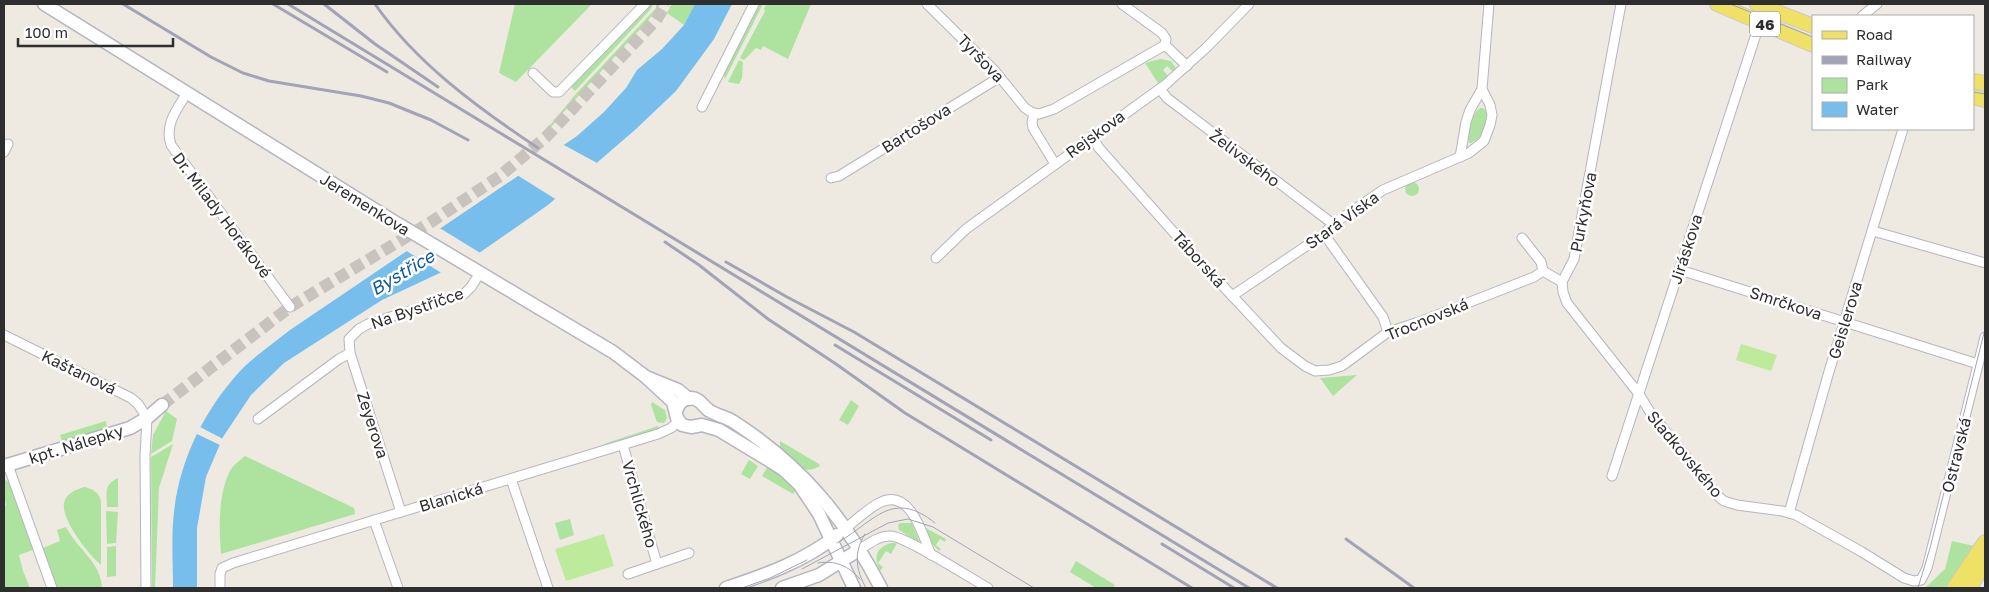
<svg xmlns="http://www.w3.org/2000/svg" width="1989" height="592" viewBox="0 0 1989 592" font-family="'Golos Text',sans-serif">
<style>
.green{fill:#ade39f}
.pitch{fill:#beea9b}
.water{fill:#77beed}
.pier{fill:#eeeae1}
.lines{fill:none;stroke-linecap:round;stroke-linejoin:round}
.secondary-tunnel{stroke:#c8c4bd;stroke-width:12;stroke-dasharray:12 6;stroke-linecap:butt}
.street-casing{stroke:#b4b5c0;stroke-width:11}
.secondary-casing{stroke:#b4b5c0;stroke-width:15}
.primary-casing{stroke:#c9c9c9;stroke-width:16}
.street{stroke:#fff;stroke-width:9}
.secondary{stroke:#fff;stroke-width:12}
.primary{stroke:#efe166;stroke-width:14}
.tram{stroke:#a3a3b7;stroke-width:1}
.rail{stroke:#a3a3b7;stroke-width:3}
.secondary-bridge-casing{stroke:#b4b5c0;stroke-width:15;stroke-linecap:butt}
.secondary-bridge{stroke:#fff;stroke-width:12}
.labels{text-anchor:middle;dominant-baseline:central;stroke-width:5;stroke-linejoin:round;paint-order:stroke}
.shield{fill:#fff;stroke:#6d6d6d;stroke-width:1}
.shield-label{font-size:15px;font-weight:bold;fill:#2e2e2e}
.street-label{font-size:16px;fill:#2e2e2e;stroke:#fff}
.water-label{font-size:18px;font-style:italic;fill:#105b9f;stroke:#fff}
</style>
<rect width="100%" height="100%" fill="#eeeae1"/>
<g class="green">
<path d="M515,4H592L516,82L499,73Z"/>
<path d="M650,4L653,5L650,10L575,91L571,87Z"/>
<path d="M656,4H660L659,6L646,23L560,116L549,130L547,129L575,95L656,8Z"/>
<path d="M672,4H695L684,25L667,13Z"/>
<path d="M760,4H763L725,79L724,74Z"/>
<path d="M766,4H811L788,59L763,46L761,50L756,48L744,60L740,58L765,11L764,9Z"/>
<path d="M1160,59L1171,61L1176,68L1174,73L1167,66L1163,70L1170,78L1160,86L1145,63Z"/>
<path d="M739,60L743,62L742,78L739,84L728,82Z"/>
<path d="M1480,108H1483L1488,113C1488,125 1483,138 1471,143H1469C1466,131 1470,116 1480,108Z"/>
<circle cx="1412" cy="189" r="7"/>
<path d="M1357,375L1333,396L1320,378Z"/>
<path d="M851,400L859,406L848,425L839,420Z"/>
<path d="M652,402L665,410L667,418L664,423L657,422L651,405Z"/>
<path d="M166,411L177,419L172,441L151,454L153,435Z"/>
<path d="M106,421L107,428L62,441L60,435Z"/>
<path d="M658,426L660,430L607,445L604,444Z"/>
<path d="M780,441L819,464L820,466C801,477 793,462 780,450Z"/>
<path d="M173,444L159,488L155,588H152L151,457Z"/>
<path d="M245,456L354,508L355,514L221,554C219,529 218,496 229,473C232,466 239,461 245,456Z"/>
<path d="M749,460L758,466L750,479L741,474Z"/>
<path d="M768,466L784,477L796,490L793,494L762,476Z"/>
<path d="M118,478V507H107C107,493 103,485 118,478Z"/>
<path d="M4,479L9,482L11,481L35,549L19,555L23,571L30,588H4V506L6,505L4,496Z"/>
<path d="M85,487C95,490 99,493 101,502V565C89,555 61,520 64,503C66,493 77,489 85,487Z"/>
<path d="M106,511L118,512L116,543L107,544Z"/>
<path d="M570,519L574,535L560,540L555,523Z"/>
<path d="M900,523H912L920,543L899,530L898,525Z"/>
<path d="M66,527C77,549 101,562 102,588L57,587L43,548L60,541L57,530Z"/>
<path d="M926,528L946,539L945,542L940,539L936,545L941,549L939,551L932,544Z"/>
<path d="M1952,541L1974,546L1945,588H1925L1945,569Z"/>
<path d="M891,543H897L891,554L886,551L878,563L883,567L880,571C874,557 875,548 891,543Z"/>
<path d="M116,546V576L107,577V547Z"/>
<path d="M1076,561L1115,585L1113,588H1096L1070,572Z"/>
</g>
<g class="pitch">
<path d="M1741,344L1777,355L1771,371L1736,360Z"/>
<path d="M604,534L614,566L566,581L555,549Z"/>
</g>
<path class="water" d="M695,4H732L714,39L676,91L636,129L548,205L472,258L382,300L284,363L251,395L223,437L206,477L197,528V588H173C173,563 171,537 174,512C180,457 207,405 245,366C259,353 275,342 290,330L577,136L604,112L626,88L637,70L662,49L684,25Z"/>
<g class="pier">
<path d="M562,144L599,164L557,200L517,175Z"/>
<path d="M438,227L482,254L474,260L443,274L405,250Z"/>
<path d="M198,426L225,440L222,446L195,433Z"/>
</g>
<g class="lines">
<path class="secondary-tunnel" d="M162,405L290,307L431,222L500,176L546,137L656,20L666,4"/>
<defs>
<g id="street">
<path d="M927,4L994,70L1025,108L1031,112L1039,114L1054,109L1165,45"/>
<path d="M1122,4L1162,33L1166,39L1165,45L1187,66"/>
<path d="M1621,4L1574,259L1562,282L1563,292L1567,303L1639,394L1650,412L1719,497L1724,501L1737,505L1782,511L1796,515L1862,552L1904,578L1914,581L1921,580L1927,568L1985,337"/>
<path d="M1862,16L1877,4"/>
<path d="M533,73L553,92H559L645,4"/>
<path d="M1160,89L1167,98L1333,224"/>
<path d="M187,93C177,109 164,125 171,145L290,307"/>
<path d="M702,107L754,4"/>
<path d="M1034,114L1032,122L1033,128L1055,164"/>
<path d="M1092,136L1099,148L1192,253L1281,348L1305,366L1315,371L1329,370L1342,366L1388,332L1419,322L1534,277L1543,271L1562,282"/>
<path d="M4,152L8,144"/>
<path d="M1460,157L1466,122L1470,110L1482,89"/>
<path d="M831,178L839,176L1000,77"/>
<path d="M1873,231L1985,263"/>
<path d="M1324,234L1383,317L1388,332"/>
<path d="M1522,238L1541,262L1543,271"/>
<path d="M936,258L966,229L1165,85L1206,48L1249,4"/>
<path d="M1680,270L1978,364"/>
<path d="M1232,296L1324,234L1333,224L1383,190L1469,153L1484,141L1490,125L1492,115L1490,105L1482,89L1489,4"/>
<path d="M4,335L131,398L138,404L147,418L145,456L146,588"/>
<path d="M258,419L339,359L350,353"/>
<path d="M623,445L657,564"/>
<path d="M8,465L52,588"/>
<path d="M1612,476L1760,22"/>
<path d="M511,479L548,588"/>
<path d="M401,512L350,353L349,339L359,329L368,324L464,294L471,287L480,273"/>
<path d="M1789,513L1828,375L1903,129"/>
<path d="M374,520L398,588"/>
<path d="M845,529C856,520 866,510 879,503C910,487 922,533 931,555"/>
<path d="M859,550C868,544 880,535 891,536C907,537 970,578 988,588"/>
<path d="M628,574L689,553"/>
<path d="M220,588V574L222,568L233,563L658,434L671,428L679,421"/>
</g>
<g id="secondary">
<path d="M44,4L398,224"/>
<path d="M472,268L613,352L646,377L678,390L689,399"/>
<path d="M646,377L673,402L677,418L682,425L691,427L702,425L719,430L767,459L784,470L799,484L819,514L854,588"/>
<path d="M676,412C678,401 689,394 699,401C703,404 706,409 710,411C718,416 727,417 734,422C802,466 844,517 881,588"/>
<path d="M4,466L130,428L147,418L162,405"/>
<path d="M726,588C765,575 805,561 837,535"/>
<path d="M782,588L819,575L859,550"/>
</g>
<g id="primary">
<path d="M1717,4L1813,45"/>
<path d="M1757,4L1813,26"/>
<path d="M1973,81L1985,83"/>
<path d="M1973,97L1985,100"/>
<path d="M1954,588L1985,542"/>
<path d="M1969,588L1985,564"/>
</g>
</defs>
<use href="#street" class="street-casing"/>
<use href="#secondary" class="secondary-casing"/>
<use href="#primary" class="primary-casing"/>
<use href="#street" class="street"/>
<use href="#secondary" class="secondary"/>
<use href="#primary" class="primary"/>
<g class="tram">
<path d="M1730,4L1813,37"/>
<path d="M1973,92L1985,94"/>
<path d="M865,534C853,553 856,570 866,588"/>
<path d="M837,543C874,522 892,488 935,523"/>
<path d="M818,563C835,560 849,566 860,579"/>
<path d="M802,569L888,523L908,519L933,527L1034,588"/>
<path d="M742,588L770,578L807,560"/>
<path d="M1918,588L1930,548L1985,329"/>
</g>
<g class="rail">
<path d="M123,4L211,57L243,73L269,81L361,96L389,103L431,120L468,140"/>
<path d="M273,4L387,72"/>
<path d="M288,4L1249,588"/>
<path d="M324,4L375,44L438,87"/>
<path d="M375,4C416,63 478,108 538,148"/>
<path d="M665,242L699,265L768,319L836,364L905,413L1192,588"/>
<path d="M726,262L787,297L854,332L1277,588"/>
<path d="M835,345L991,440"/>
<path d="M1346,539L1414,588"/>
<path d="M1162,544L1234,588"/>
</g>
<defs>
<path id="secondary-bridge" d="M398,224L472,268"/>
</defs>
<use href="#secondary-bridge" class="secondary-bridge-casing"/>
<use href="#secondary-bridge" class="secondary-bridge"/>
</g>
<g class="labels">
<rect class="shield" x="1750" y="11.5" width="30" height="25" rx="4"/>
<g class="shield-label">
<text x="1765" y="24">46</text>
</g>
<g class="street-label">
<text transform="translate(981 58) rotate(46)">Tyršova</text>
<text transform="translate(916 128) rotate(-32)">Bartošova</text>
<text transform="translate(1095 134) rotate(-36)">Rejskova</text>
<text transform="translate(1245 158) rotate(37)">Želivského</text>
<text transform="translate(365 204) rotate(32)">Jeremenkova</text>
<text transform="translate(1583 212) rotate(-79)">Purkyňova</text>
<text transform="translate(222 215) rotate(53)">Dr. Milady Horákové</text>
<text transform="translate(1342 220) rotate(-36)">Stará Víska</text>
<text transform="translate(1686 249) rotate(-72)">Jiráskova</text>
<text transform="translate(1199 259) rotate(48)">Táborská</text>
<text transform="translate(1786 303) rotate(18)">Smrčkova</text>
<text transform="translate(417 308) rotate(-19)">Na Bystřičce</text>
<text transform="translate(1427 319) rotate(-22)">Trocnovská</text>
<text transform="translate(1845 320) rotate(-73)">Geislerova</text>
<text transform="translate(79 372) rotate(26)">Kaštanová</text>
<text transform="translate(373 425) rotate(72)">Zeyerova</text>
<text transform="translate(76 444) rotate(-17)">kpt. Nálepky</text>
<text transform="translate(1685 454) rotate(50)">Sladkovského</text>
<text transform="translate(1956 455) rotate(-76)">Ostravská</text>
<text transform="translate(451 497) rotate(-17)">Blanická</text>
<text transform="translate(640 504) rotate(74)">Vrchlického</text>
</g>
<g class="water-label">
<text transform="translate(402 272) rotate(-31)">Bystřice</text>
</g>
</g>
<rect width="1989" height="592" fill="none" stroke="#2e2e2e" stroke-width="10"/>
<rect x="1812" y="15" width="162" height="115" fill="#ffffff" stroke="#ababab"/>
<rect x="1822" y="31" width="25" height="8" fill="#efe166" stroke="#ababab"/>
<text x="1856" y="40" font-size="15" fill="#2e2e2e">Road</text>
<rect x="1822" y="56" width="25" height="8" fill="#a3a3b7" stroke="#ababab"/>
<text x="1856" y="65" font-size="15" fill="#2e2e2e">Railway</text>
<rect x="1822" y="78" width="25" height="15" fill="#ade39f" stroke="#ababab"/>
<text x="1856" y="90" font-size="15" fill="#2e2e2e">Park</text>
<rect x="1822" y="102" width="25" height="15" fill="#77beed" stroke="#ababab"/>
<text x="1856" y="115" font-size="15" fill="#2e2e2e">Water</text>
<path d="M18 38v8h155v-8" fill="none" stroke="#2e2e2e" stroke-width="2.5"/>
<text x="25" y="38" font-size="15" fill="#2e2e2e" stroke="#ffffff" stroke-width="4" paint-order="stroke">100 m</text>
</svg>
